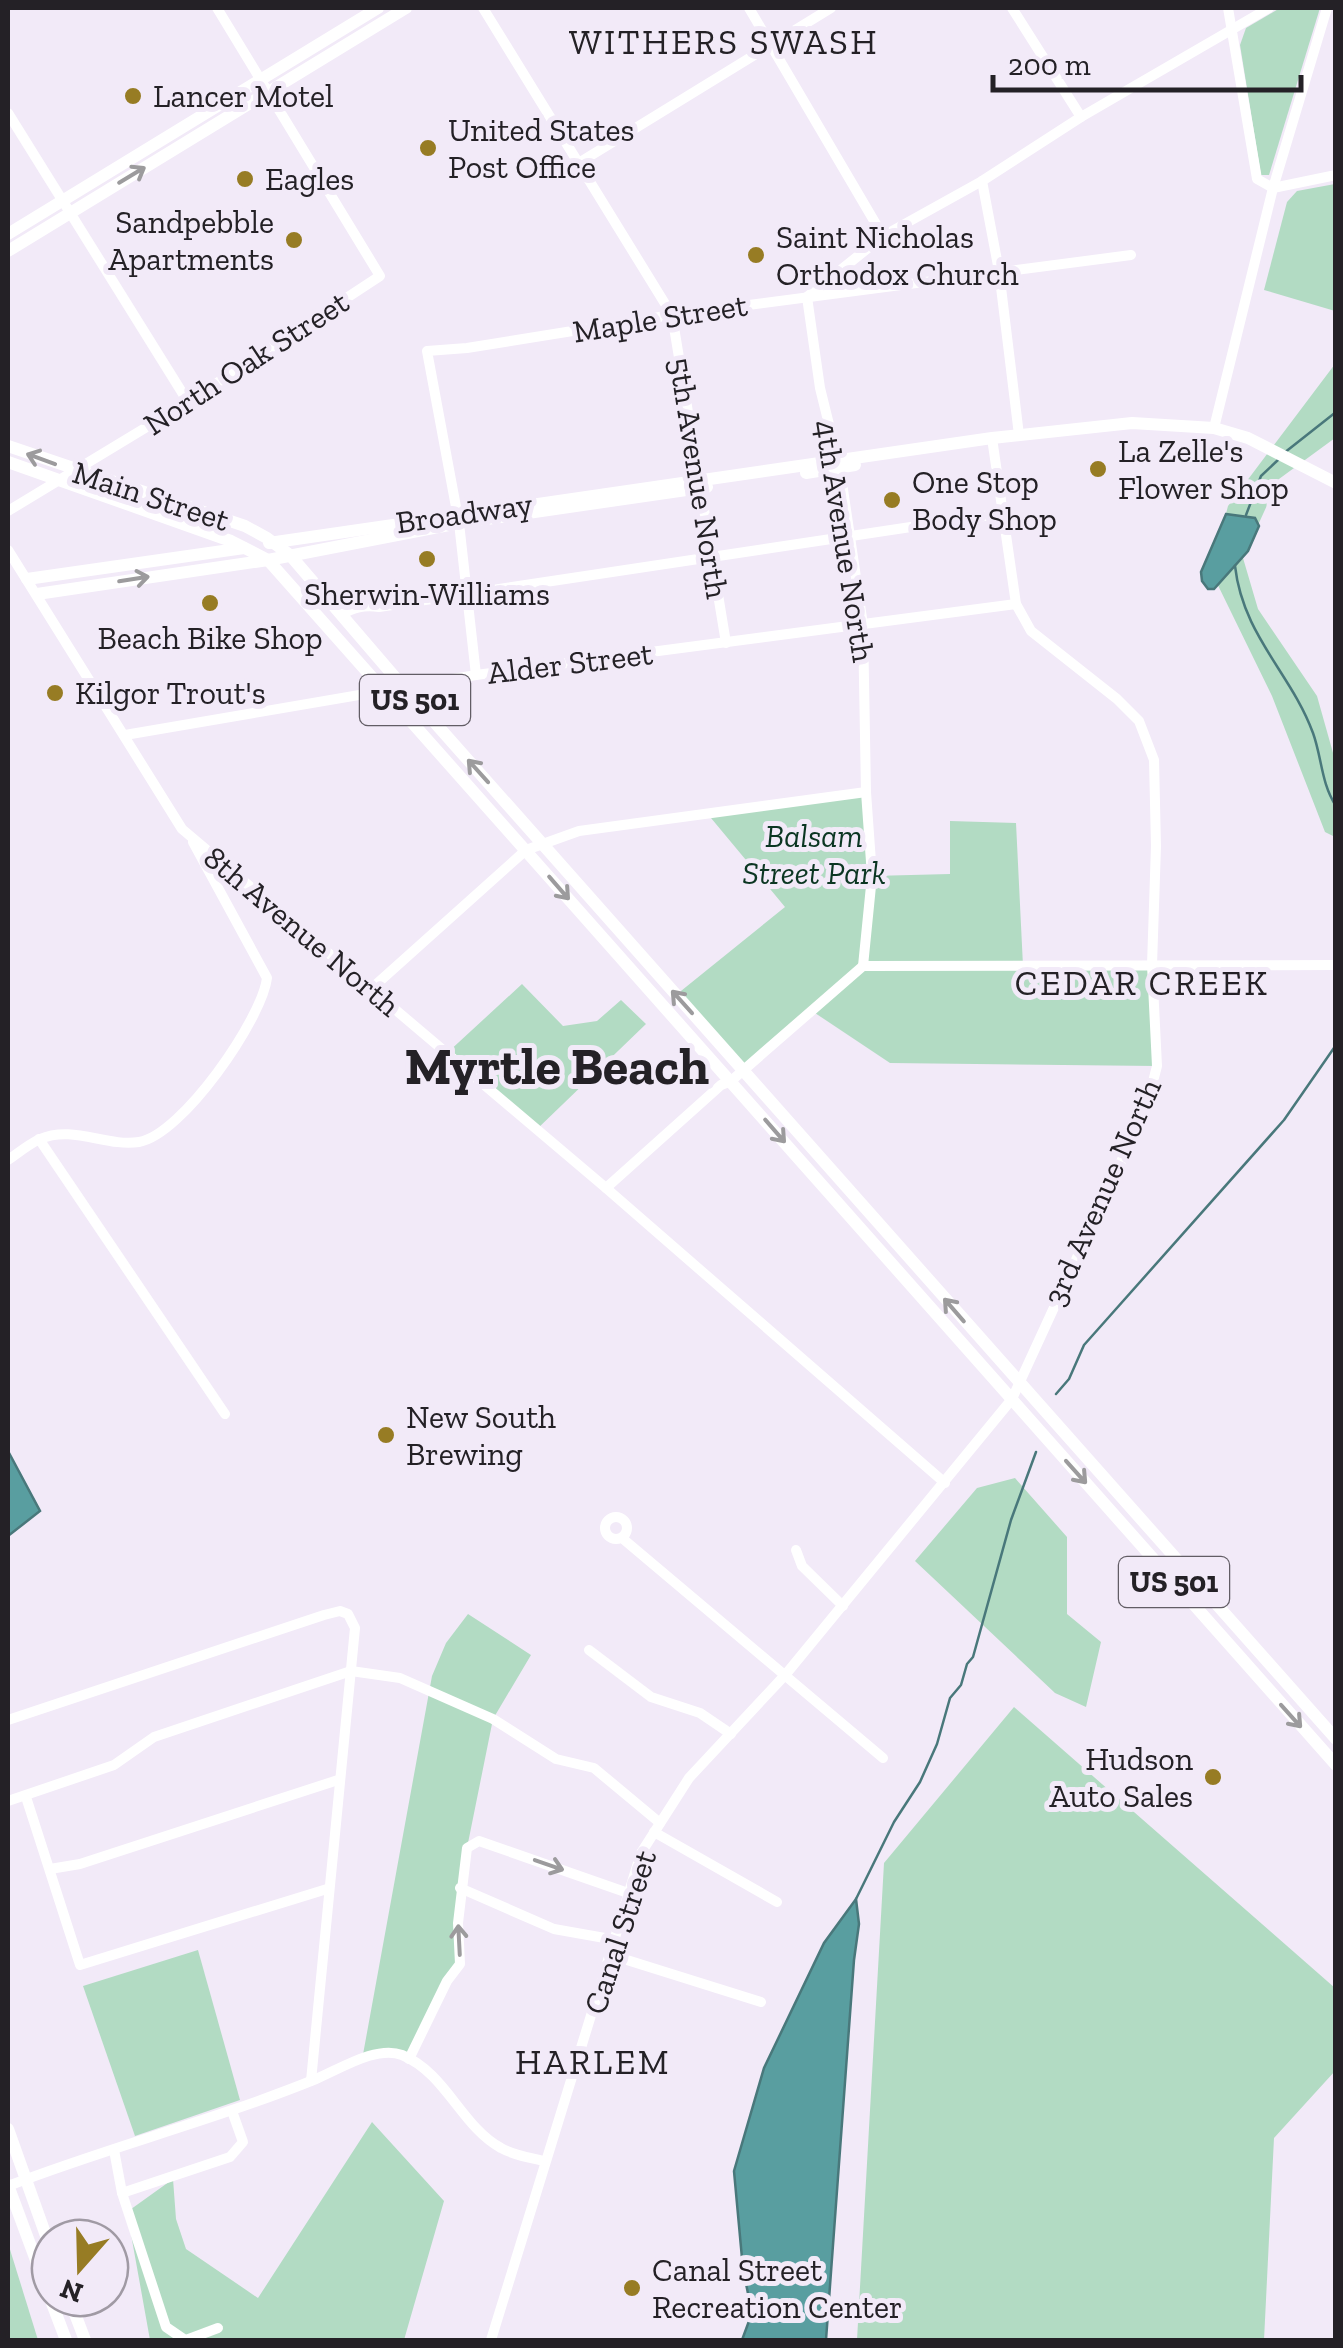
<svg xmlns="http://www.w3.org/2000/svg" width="1343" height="2348" viewBox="0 0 1343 2348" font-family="'Zilla Slab',serif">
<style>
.green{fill:#b2dbc3}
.water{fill:#599ea0;stroke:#49787b;stroke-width:2.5}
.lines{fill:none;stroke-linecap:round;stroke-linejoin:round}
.stream{stroke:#49787b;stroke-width:2.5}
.minor{stroke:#fff;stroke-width:10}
.major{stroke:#fff;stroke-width:12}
.oneway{stroke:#9c9b9d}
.poi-dot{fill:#977c24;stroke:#f2eaf8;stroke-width:4}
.labels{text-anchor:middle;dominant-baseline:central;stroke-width:10;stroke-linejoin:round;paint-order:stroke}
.shield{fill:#f2eaf8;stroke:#625d65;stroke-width:2.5}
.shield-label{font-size:30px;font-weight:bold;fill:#242126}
.poi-label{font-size:32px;fill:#242126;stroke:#f2eaf8;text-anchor:start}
.street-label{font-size:32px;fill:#242126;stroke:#f2eaf8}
.park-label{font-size:32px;font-style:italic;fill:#0b3622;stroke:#f2eaf8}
.neighbourhood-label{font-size:35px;letter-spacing:2.5px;fill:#242126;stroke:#f2eaf8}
.town-label{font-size:52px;font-weight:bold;fill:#242126;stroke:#f2eaf8}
</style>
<rect width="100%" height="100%" fill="#f2eaf8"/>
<g class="green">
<path d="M1280,8H1320L1269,175H1261L1240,45L1246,28Z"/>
<path d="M1335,184H1336L1335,311L1264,290L1287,202L1297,191Z"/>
<path d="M1335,364V438L1279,479L1243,558L1258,609L1317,696L1335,760V837L1325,832L1272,696L1211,571L1228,506Z"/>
<path d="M866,792L872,876L950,874V821L1016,823L1023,966L1152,965L1157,1066L890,1063L812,1011L744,1070L676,995L785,907L706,812Z"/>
<path d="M522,984L563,1026L597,1021L621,1000L646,1024L535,1131L446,1054Z"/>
<path d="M1015,1478L1067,1537V1614L1101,1642L1086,1707L1055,1693L915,1561L977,1488Z"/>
<path d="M468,1614L531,1655L493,1719L467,1848L460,1964L409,2059L382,2053L362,2060L432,1676L446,1643Z"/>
<path d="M1014,1707L1335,1988V2071L1274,2138L1264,2340H857L884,1863Z"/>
<path d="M198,1950L240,2100L135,2136L83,1986Z"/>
<path d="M372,2122L444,2201L404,2340H150L127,2212L173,2179L176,2219L186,2249L258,2298Z"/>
<path d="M8,2243L38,2340H8Z"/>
</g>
<g class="water">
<path d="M1226,514L1255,518L1259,526L1248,551L1214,589H1208L1202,581L1201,572Z"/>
<path d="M8,1451L40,1511L8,1536Z"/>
<path d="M856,1899L859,1924L854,1960L826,2340H742L752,2313L743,2269L734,2171L764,2068L824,1943Z"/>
</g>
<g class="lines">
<g class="stream">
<path d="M1284,453L1336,412"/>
<path d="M1246,515L1261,476L1279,459"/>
<path d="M1235,566C1243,636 1291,673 1313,733C1322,758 1321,783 1336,806"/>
<path d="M1056,1394L1069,1379L1084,1345L1284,1120L1336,1045"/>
<path d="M856,1899L894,1822L920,1782L937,1744L950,1698L961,1685L967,1664L973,1657L1011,1520L1036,1452"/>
</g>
<g class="minor">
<path d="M483,8L672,315L726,643"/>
<path d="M749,8L883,236"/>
<path d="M1012,8L1081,117"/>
<path d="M1228,8L1257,179L1273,188L1336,175"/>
<path d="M8,113L188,402"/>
<path d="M577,164L831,8"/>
<path d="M982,181L999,271L1019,435"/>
<path d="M1214,428L1273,188L1327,8"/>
<path d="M8,511L188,402L380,276L217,8"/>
<path d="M8,550L182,829L606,1188L945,1483"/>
<path d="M341,615C354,607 364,605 379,607L1004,513"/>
<path d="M476,675L459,523L427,351L467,348L672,315L1131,255"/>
<path d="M125,735L476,675L1016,604"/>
<path d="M863,966L872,876L866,792L863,625L840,469L820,388L807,297L883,236L982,181L1081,117L1269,8"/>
<path d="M371,989L526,850L579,831L866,792"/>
<path d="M39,1139L225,1414"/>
<path d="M8,1160C18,1153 29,1144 40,1139C73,1125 106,1147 139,1142C182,1135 262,1019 267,978L193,842"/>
<path d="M606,1188L721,1085L731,1081L863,966L1336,965"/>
<circle cx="616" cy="1528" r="11"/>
<path d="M622,1538L883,1758"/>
<path d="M796,1550L802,1566L843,1606"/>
<path d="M589,1650L651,1697L700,1713L731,1734"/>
<path d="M8,1720L324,1615L340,1611L348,1614L355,1628L311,2081"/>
<path d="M26,1797L80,1965L327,1889"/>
<path d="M8,1801L114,1765L154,1737L351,1671L400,1678L493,1719L556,1759L594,1768L660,1823"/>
<path d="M654,1832L777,1902"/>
<path d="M50,1869L80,1864L338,1780"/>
<path d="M460,1888L554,1929L616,1940"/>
<path d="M611,1955L761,2002"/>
<path d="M409,2059L447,1981L460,1964L458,1923L467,1848L479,1841L628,1893"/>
<path d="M114,2150L122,2193L166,2327L185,2340"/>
<path d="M8,2186C109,2147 215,2120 316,2079C340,2069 377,2045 402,2055C446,2073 461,2126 501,2148C513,2155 531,2158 544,2161"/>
<path d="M122,2193L230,2157L243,2142L232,2111"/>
<path d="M186,2340L218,2328"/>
<path d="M491,2340L641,1853L689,1778L786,1674L1012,1399L1147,1105L1157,1066L1152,965L1156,846L1154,760L1139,721L1117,699L1031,631L1016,604L992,438"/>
</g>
<g class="major">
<path d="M8,234L378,8"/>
<path d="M8,251L406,8"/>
<path d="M8,446L245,526L267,538L290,555L405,689L1336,1739"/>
<path d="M8,462L231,541L268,560L1336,1765"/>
<path d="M806,473L855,465"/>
<path d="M269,543L992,438L1132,423L1214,428L1248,438L1336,483"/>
<path d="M27,579L244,548"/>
<path d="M37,594L268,560L459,523L707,487"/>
<path d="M8,2129L50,2247"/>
<path d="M8,2185L50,2298"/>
<path d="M50,2298L66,2340"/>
<path d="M69,2298L85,2340"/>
</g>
</g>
<defs><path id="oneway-shaft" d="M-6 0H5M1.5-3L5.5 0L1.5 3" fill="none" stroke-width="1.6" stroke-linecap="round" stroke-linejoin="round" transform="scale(2.5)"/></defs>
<g class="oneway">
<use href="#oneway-shaft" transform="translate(132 175) rotate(-31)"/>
<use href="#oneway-shaft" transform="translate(41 459) rotate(-160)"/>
<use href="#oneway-shaft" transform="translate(134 579) rotate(-9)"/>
<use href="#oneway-shaft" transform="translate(478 771) rotate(-132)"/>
<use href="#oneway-shaft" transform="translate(559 888) rotate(49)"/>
<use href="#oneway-shaft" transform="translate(682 1002) rotate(-132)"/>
<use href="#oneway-shaft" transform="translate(775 1131) rotate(49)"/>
<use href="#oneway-shaft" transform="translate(954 1310) rotate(-131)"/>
<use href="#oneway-shaft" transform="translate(1076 1472) rotate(48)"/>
<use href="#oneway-shaft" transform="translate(1291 1716) rotate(48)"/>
<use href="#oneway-shaft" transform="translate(549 1865) rotate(19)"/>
<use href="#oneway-shaft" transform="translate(459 1940) rotate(-93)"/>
</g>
<g class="poi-dot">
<circle cx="133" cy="96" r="10"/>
<circle cx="428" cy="148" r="10"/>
<circle cx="245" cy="179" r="10"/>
<circle cx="294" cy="240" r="10"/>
<circle cx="756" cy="255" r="10"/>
<circle cx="1098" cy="469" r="10"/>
<circle cx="892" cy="500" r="10"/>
<circle cx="427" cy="559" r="10"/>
<circle cx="210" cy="603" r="10"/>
<circle cx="55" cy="693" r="10"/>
<circle cx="386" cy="1435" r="10"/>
<circle cx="1213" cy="1777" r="10"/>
<circle cx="632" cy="2288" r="10"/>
</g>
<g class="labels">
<g class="shield">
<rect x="360" y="675" width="110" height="50" rx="8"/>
<rect x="1119" y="1557" width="110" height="50" rx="8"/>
</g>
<g class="shield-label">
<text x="415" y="700">US 501</text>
<text x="1174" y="1582">US 501</text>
</g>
<g class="poi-label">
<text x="153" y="96">Lancer Motel</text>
<text x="448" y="130">United States<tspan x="448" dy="37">Post Office</tspan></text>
<text x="265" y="179">Eagles</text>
<text x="274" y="222" text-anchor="end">Sandpebble<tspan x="274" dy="37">Apartments</tspan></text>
<text x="776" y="237">Saint Nicholas<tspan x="776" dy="37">Orthodox Church</tspan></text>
<text x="1118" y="451">La Zelle's<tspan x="1118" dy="37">Flower Shop</tspan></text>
<text x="912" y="482">One Stop<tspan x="912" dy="37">Body Shop</tspan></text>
<text x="427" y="594" text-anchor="middle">Sherwin-Williams</text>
<text x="210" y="638" text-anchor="middle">Beach Bike Shop</text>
<text x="75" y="693">Kilgor Trout's</text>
<text x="406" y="1417">New South<tspan x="406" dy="37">Brewing</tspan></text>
<text x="1193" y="1759" text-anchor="end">Hudson<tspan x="1193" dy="37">Auto Sales</tspan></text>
<text x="652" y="2270">Canal Street<tspan x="652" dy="37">Recreation Center</tspan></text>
</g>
<g class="street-label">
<text transform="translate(660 318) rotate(-9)">Maple Street</text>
<text transform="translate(246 363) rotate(-33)">North Oak Street</text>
<text transform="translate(699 478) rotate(81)">5th Avenue North</text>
<text transform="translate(151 496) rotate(18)">Main Street</text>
<text transform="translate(464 513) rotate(-8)">Broadway</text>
<text transform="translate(845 541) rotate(81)">4th Avenue North</text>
<text transform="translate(570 663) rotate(-7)">Alder Street</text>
<text transform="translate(302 931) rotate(40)">8th Avenue North</text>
<text transform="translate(1102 1192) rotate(-66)">3rd Avenue North</text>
<text transform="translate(620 1932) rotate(-72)">Canal Street</text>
</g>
<g class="park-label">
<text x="814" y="836">Balsam<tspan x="814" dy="37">Street Park</tspan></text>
</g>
<g class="neighbourhood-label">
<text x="724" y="42">WITHERS SWASH</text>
<text x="1142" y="983">CEDAR CREEK</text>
<text x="593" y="2062">HARLEM</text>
</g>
<g class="town-label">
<text x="557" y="1066">Myrtle Beach</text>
</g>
</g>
<rect width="1343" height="2348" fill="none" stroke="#242126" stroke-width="20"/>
<g transform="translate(80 2268) rotate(200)"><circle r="48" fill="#f2eaf8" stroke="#a09aa4" stroke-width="2.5"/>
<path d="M0-8L18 38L0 25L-18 38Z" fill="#977c24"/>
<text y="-15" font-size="28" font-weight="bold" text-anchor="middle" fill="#242126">N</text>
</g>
<path d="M993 75v15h308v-15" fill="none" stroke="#242126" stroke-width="5"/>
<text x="1008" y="75" font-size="30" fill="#242126" stroke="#f2eaf8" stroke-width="8" paint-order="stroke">200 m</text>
</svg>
